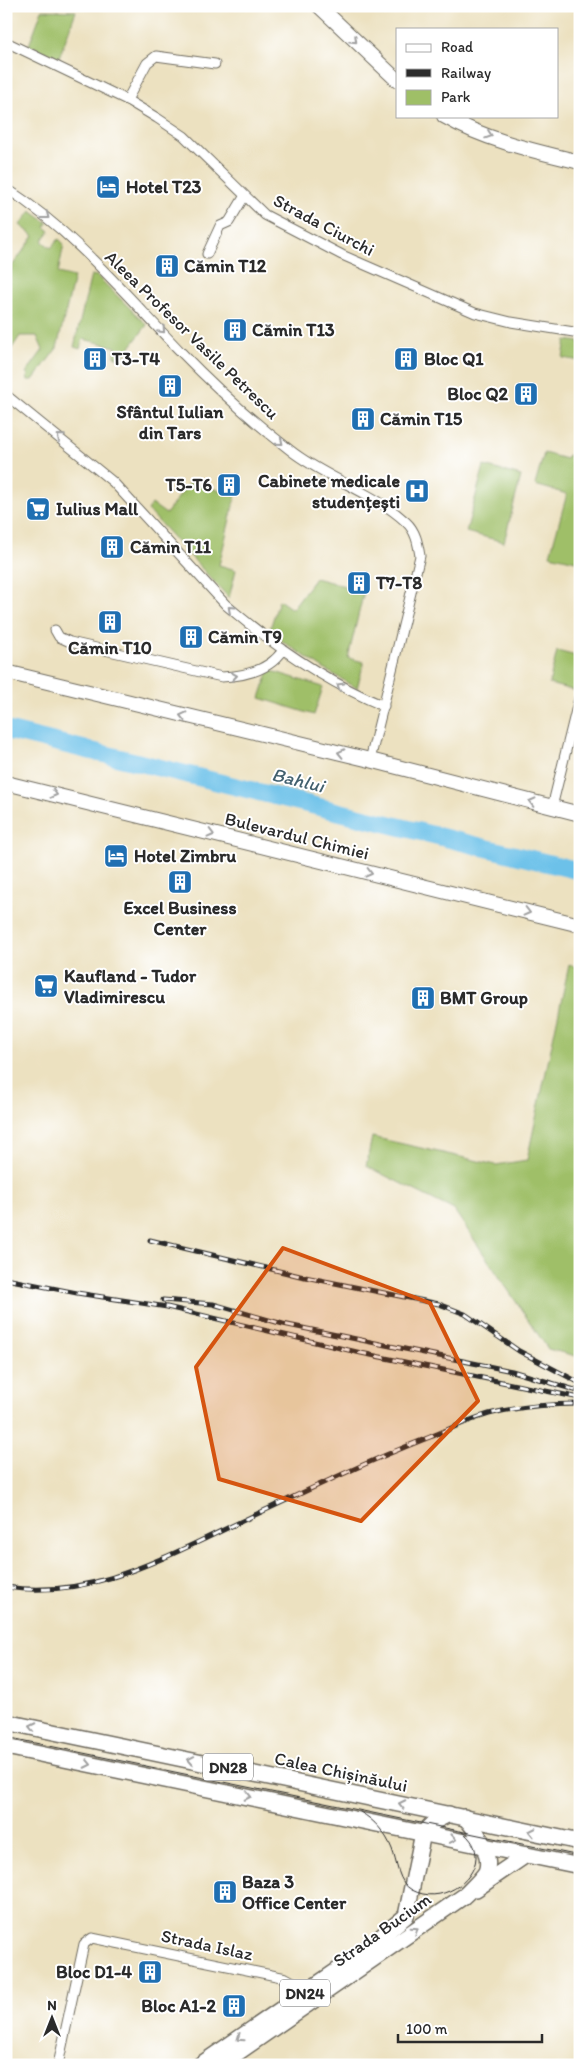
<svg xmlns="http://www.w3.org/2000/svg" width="586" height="2071" viewBox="0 0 586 2071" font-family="Itim,sans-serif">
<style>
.green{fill:#9fbf67;stroke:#657549}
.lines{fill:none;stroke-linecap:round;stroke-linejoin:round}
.river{stroke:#6cc1e9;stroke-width:18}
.street-casing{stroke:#6f6b5f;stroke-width:11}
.secondary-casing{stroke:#6f6b5f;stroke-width:16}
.primary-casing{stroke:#6f6b5f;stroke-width:18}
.street{stroke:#fff;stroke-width:9}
.secondary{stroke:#fff;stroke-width:14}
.primary{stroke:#fff;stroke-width:15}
.tram{stroke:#2b2b2b;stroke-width:1}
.rail-casing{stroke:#2b2b2b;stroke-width:5}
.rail{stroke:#fff;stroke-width:3;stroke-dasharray:9;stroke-linecap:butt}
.oneway{stroke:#a0a0a0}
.marked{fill:#d5540f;fill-opacity:0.2;stroke:#d5540f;stroke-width:4;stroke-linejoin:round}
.labels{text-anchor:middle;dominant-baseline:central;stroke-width:4;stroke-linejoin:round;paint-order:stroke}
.shield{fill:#fff;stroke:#6b6b6b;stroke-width:1}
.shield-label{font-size:16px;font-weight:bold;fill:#2b2b2b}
.poi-label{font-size:18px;font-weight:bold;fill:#2b2b2b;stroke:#fff;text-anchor:start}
.street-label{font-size:18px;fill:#2b2b2b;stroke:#fff}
.water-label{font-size:19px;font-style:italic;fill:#42606e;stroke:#fff}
</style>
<rect width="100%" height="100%" fill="#fff"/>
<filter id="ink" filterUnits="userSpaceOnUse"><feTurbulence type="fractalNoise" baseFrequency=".02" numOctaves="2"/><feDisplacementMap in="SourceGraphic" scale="10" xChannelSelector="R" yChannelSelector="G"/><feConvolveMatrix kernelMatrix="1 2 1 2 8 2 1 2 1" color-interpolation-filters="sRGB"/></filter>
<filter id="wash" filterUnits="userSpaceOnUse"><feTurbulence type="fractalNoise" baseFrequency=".0096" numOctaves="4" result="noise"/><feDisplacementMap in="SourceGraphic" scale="20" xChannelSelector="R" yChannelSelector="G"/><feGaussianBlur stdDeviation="1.12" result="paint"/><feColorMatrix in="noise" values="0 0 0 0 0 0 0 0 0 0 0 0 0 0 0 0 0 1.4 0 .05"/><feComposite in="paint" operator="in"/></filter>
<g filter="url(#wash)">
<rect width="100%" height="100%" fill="#ece1c0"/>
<g class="green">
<path d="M42,10L76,11L59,58L29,45Z"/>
<path d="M31,211L48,223L45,227L50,231L42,241L51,248L59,239L64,244L58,273L74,277L57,348L33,380H27L28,374L26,373L43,350L37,336H20L6,357V290L12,266L34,236L20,225Z"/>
<path d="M91,275L97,276L147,325L121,359L114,356L116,347L83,339L80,349L74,347Z"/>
<path d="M566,340L580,342V361L563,358Z"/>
<path d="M544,453L566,459L568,455L580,457V562L550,555L567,494L535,485Z"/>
<path d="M484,466L521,476L504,542L466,532Z"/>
<path d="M189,483L236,494L219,565L236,570L229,598L148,510L152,504L166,514Z"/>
<path d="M315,578L364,591L348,658L364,662L357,688L324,669L269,632L279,600L292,609Z"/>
<path d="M557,651L580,657V675L576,691L549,684Z"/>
<path d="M269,670L323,687L314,715L260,698Z"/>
<path d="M580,959V1357L548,1349L454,1210L366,1166L372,1137L496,1165L527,1160L569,965L577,967Z"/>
</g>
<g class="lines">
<path class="river" d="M6,730L580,871"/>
</g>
</g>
<g filter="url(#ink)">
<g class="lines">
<defs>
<g id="street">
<path d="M6,42L127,100L157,118L184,136L265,215L342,255L475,313L511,322L580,333"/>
<path d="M127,100L147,63L156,56L215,64"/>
<path d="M6,188C74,232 125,294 180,351C214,386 251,420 290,450C325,478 374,492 406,522C416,531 418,544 420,556L370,760"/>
<path d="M207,254L220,226L229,222L244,197"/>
<path d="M6,395L113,482L226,605C274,646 326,682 384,706"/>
<path d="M55,630L59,637L70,642L222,677C244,676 270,670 283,650"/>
<path d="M552,807L580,694"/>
<path d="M58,2065L84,1944L92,1938L286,1978L297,1984L306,1996"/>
</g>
<g id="secondary">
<path d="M319,6L397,80"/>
<path d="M444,116C485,140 534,151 580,162"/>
<path d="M6,672L370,760L580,814"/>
<path d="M6,783L580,925"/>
</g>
<g id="primary">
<path d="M6,1722L580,1842"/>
<path d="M6,1747L580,1866"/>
<path d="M476,1889L526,1855"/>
<path d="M200,2065L357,1957L406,1916L423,1833L435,1821L449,1814"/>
<path d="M220,2065L464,1896C471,1889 481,1880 486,1872C493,1856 475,1827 464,1817"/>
</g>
</defs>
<use href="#street" class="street-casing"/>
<use href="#secondary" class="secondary-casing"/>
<use href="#primary" class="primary-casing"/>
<use href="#street" class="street"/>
<use href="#secondary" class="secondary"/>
<use href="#primary" class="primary"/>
<g class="tram">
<path d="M6,1737L580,1856"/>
<path d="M360,1812C375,1820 386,1834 392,1849C397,1862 398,1883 412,1890C451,1911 502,1859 461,1831"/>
</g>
<defs>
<g id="rail">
<path d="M150,1240L300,1276L439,1304L465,1314L519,1351L580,1383"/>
<path d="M6,1279L77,1293L167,1307L361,1353L580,1398"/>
<path d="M163,1300L213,1304L283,1324L512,1371L578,1391"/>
<path d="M6,1587C83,1599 152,1564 219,1532C289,1499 358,1465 430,1437C450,1429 472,1418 493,1413C522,1406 550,1404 580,1404"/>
</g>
</defs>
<use href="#rail" class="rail-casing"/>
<use href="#rail" class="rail"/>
</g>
<defs><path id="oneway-chevron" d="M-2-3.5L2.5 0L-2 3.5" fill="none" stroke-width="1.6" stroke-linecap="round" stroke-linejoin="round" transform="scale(1.25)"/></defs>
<g class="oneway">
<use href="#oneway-chevron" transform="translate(354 40) rotate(44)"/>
<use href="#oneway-chevron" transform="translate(489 135) rotate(19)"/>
<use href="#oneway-chevron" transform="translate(46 216) rotate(38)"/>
<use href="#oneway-chevron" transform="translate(162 330) rotate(47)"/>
<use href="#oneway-chevron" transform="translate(60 437) rotate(-139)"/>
<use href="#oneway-chevron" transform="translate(280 442) rotate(39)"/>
<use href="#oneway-chevron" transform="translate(231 609) rotate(-138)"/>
<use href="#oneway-chevron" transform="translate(234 676) rotate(-8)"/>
<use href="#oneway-chevron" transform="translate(340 686) rotate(-150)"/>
<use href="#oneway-chevron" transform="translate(183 716) rotate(-167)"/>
<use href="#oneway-chevron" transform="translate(341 753) rotate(-167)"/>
<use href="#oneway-chevron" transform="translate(54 794) rotate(14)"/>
<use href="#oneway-chevron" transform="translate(532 802) rotate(-166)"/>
<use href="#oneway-chevron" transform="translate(211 834) rotate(14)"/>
<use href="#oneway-chevron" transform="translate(369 873) rotate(14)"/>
<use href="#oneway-chevron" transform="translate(527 912) rotate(14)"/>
<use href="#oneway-chevron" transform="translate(32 1727) rotate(-168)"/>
<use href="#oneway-chevron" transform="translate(191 1760) rotate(-169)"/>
<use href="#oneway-chevron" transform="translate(88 1764) rotate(12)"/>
<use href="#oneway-chevron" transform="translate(248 1796) rotate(12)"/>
<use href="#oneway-chevron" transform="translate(402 1804) rotate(-168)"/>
<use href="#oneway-chevron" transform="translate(532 1832) rotate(-168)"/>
<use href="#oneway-chevron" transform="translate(453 1839) rotate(11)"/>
<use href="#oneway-chevron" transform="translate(415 1930) rotate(-33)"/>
<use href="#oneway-chevron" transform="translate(240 2038) rotate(145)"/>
</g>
</g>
<path class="marked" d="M283,1248L430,1303L478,1401L361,1521L219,1479L196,1367Z"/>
<defs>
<symbol id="hotel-square" viewBox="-11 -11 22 22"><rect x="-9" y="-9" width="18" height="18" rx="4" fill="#1f6fb2" stroke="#fff"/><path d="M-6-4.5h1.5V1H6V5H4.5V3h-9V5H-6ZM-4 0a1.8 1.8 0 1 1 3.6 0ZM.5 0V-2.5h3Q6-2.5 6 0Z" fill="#fff"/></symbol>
<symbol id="building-square" viewBox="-11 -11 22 22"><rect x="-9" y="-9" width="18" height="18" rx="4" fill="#1f6fb2" stroke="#fff"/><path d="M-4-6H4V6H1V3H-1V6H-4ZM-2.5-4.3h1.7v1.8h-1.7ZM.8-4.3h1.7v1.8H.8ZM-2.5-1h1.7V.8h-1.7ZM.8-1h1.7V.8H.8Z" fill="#fff"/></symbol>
<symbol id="hospital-square" viewBox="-11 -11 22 22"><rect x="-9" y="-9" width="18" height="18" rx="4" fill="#1f6fb2" stroke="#fff"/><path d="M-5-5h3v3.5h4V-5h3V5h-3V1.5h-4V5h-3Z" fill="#fff"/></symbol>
<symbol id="supermarket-square" viewBox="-11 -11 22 22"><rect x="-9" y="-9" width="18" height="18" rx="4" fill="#1f6fb2" stroke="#fff"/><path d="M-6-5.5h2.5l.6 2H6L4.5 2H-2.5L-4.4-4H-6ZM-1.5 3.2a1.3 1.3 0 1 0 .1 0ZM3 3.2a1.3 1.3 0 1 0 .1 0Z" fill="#fff"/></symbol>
</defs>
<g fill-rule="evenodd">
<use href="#hotel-square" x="94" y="173" width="28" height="28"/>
<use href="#building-square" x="153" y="252" width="28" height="28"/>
<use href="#building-square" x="221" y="316" width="28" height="28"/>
<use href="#building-square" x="81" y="345" width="28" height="28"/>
<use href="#building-square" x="392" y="345" width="28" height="28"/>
<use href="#building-square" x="156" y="372" width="28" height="28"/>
<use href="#building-square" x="512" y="380" width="28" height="28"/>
<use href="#building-square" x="349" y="405" width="28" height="28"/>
<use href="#building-square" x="215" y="471" width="28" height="28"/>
<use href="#hospital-square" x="403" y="477" width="28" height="28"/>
<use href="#supermarket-square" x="24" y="495" width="28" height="28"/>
<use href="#building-square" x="98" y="533" width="28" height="28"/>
<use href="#building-square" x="345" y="569" width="28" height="28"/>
<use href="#building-square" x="96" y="608" width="28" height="28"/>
<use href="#building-square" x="177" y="623" width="28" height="28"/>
<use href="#hotel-square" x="102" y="842" width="28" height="28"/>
<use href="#building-square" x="166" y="868" width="28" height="28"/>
<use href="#supermarket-square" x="32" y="972" width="28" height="28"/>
<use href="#building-square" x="409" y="984" width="28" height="28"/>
<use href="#building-square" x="211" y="1878" width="28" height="28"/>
<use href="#building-square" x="136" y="1958" width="28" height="28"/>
<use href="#building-square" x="220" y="1992" width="28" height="28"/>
</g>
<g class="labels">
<g class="shield">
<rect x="203" y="1753.5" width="50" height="27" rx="4"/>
<rect x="280" y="1979.5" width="50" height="27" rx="4"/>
</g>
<g class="shield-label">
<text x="228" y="1767">DN28</text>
<text x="305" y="1993">DN24</text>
</g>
<g class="poi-label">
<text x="126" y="187">Hotel T23</text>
<text x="184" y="266">Cămin T12</text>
<text x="252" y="330">Cămin T13</text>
<text x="112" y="359">T3-T4</text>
<text x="424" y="359">Bloc Q1</text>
<text x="508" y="394" text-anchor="end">Bloc Q2</text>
<text x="170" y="412" text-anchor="middle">Sfântul Iulian<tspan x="170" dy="21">din Tars</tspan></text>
<text x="380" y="419">Cămin T15</text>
<text x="400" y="481" text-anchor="end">Cabinete medicale<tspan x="400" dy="21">studențești</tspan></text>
<text x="212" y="485" text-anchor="end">T5-T6</text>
<text x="56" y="509">Iulius Mall</text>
<text x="130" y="547">Cămin T11</text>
<text x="376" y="583">T7-T8</text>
<text x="208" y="637">Cămin T9</text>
<text x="110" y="648" text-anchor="middle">Cămin T10</text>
<text x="134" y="856">Hotel Zimbru</text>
<text x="180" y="908" text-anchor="middle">Excel Business<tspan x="180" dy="21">Center</tspan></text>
<text x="64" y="976">Kaufland - Tudor<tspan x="64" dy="21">Vladimirescu</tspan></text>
<text x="440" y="998">BMT Group</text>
<text x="242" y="1882">Baza 3<tspan x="242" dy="21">Office Center</tspan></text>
<text x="132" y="1972" text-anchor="end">Bloc D1-4</text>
<text x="216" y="2006" text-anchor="end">Bloc A1-2</text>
</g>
<g class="street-label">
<text transform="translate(324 225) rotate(28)">Strada Ciurchi</text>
<text transform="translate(192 335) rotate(44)">Aleea Profesor Vasile Petrescu</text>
<text transform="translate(297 836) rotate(14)">Bulevardul Chimiei</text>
<text transform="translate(341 1772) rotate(12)">Calea Chișinăului</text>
<text transform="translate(382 1930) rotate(-35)">Strada Bucium</text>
<text transform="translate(207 1945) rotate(12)">Strada Islaz</text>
</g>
<g class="water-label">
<text transform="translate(298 780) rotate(14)">Bahlui</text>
</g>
</g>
<rect width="586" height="2071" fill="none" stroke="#fff" stroke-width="25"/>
<rect x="396" y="28" width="162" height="90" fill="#ffffff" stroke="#aaaaaa"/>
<rect x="406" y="44" width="25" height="8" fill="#ffffff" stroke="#aaaaaa"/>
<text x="441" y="52" font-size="15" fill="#2b2b2b">Road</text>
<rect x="406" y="69" width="25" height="8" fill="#2b2b2b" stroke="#aaaaaa"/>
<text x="441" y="78" font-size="15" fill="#2b2b2b">Railway</text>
<rect x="406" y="90" width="25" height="15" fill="#9fbf67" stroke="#aaaaaa"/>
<text x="441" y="102" font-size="15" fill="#2b2b2b">Park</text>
<g transform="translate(52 2018)" stroke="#ffffff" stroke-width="4" paint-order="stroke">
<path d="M0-4L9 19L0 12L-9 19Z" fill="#2b2b2b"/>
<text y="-8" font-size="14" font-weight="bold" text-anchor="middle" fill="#2b2b2b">N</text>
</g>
<path d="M398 2034v8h144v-8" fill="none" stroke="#2b2b2b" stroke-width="2.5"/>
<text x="406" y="2034" font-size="15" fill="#2b2b2b" stroke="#ffffff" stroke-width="4" paint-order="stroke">100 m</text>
</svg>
